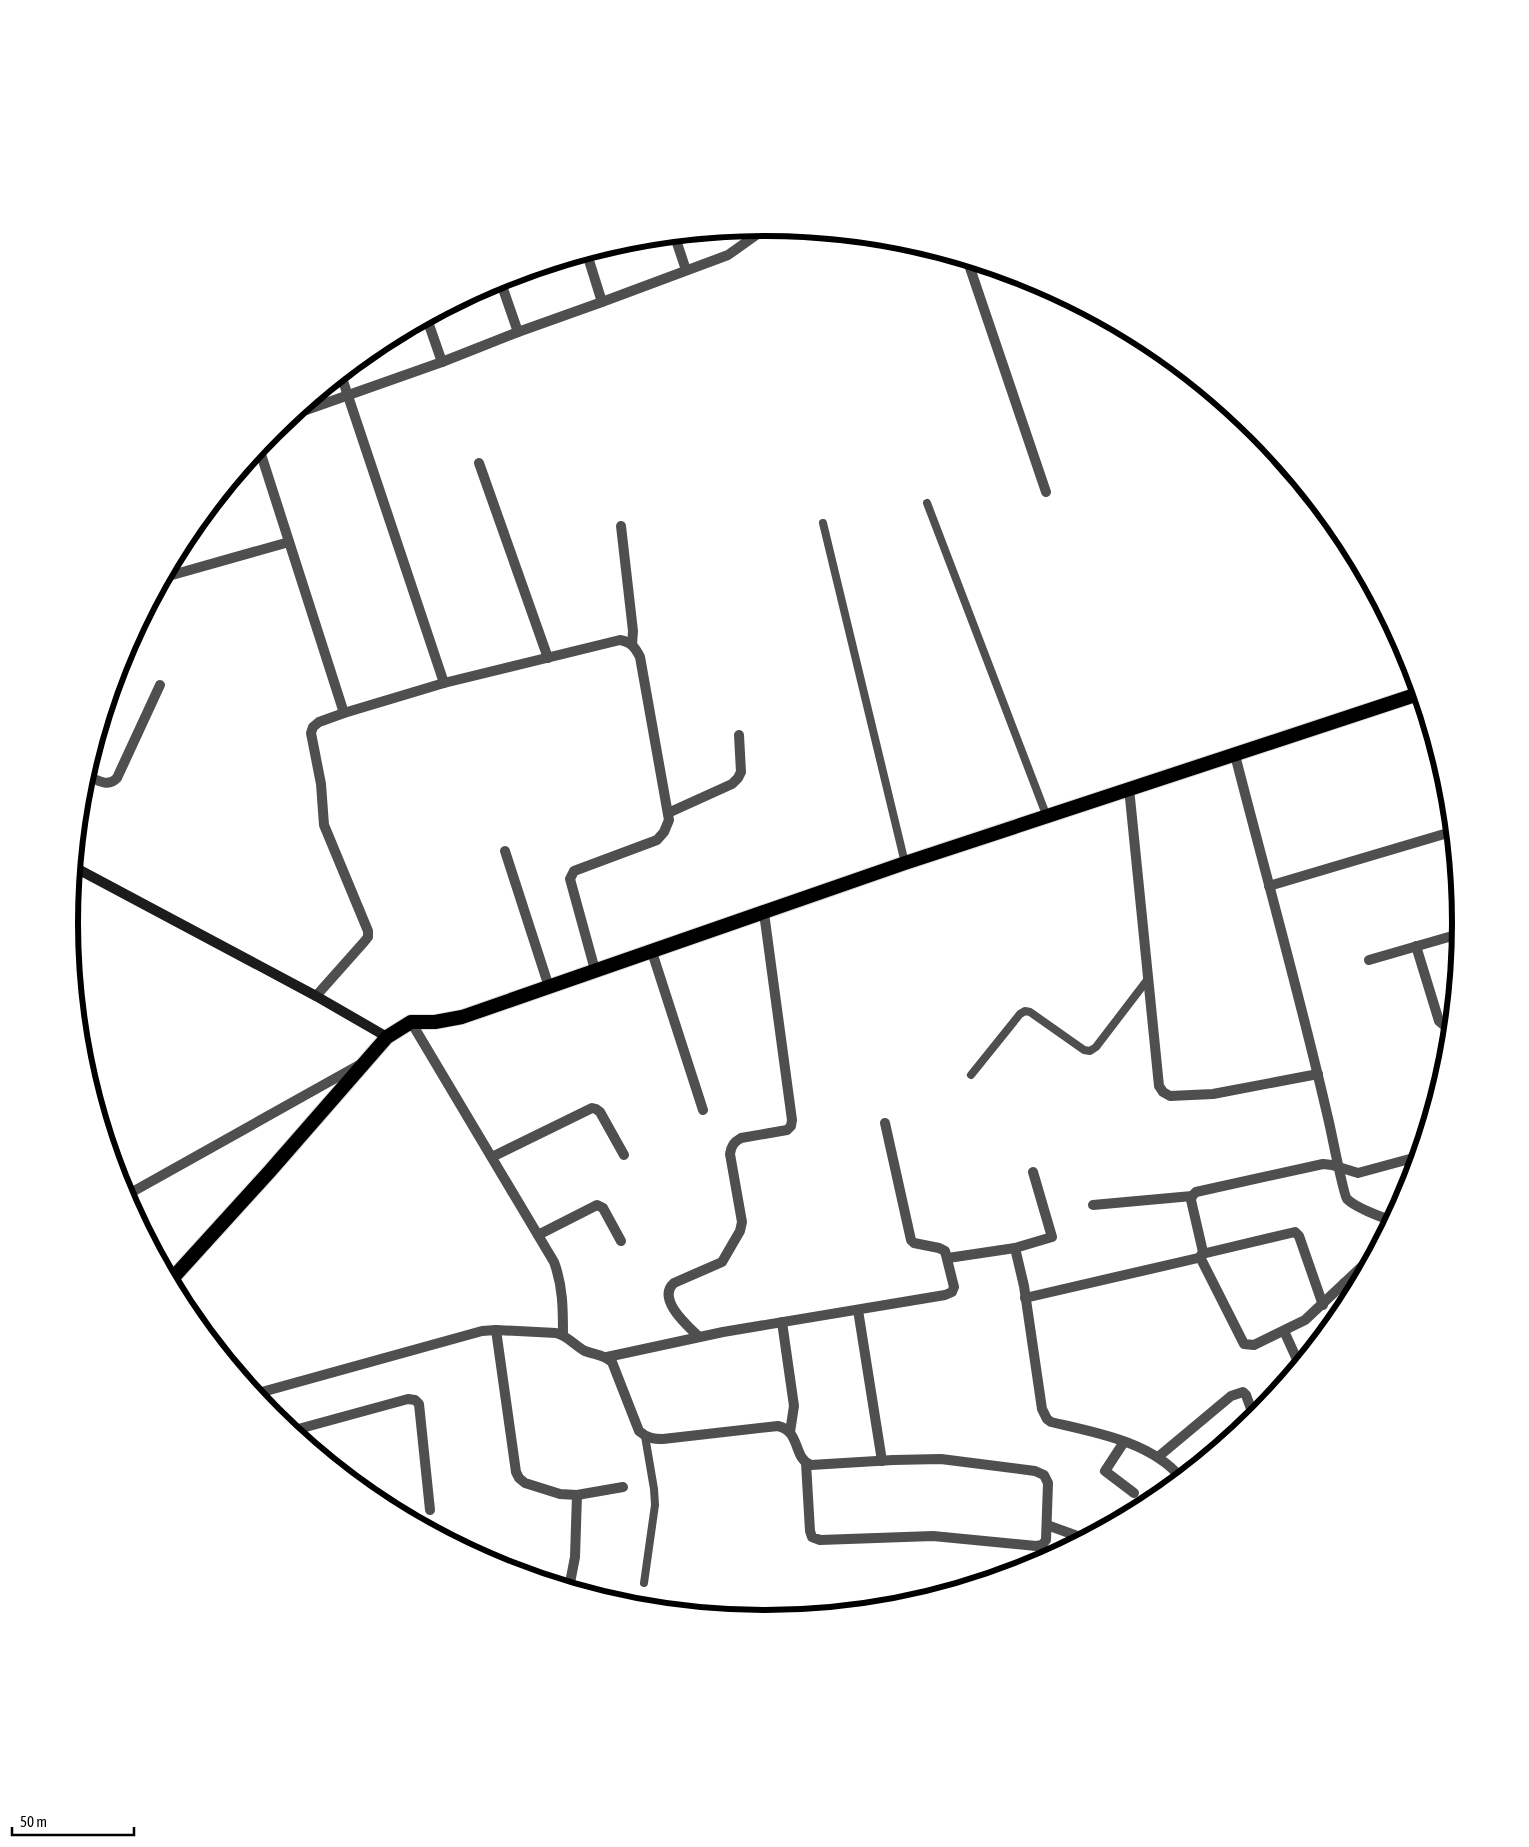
<svg xmlns="http://www.w3.org/2000/svg" width="1529" height="1847" viewBox="0 0 1529 1847" font-family="'Asap Condensed',sans-serif">
<style>
.lines{fill:none;stroke-linecap:round;stroke-linejoin:round}
.trunk-casing{stroke:#dbdbdb;stroke-width:16}
.service{stroke:#4f4f4f;stroke-width:8}
.minor{stroke:#4f4f4f;stroke-width:10}
.secondary{stroke:#1c1c1c;stroke-width:10}
.trunk{stroke:#000;stroke-width:14}
.rim{fill:none;stroke:#000;stroke-width:6}
</style>
<rect width="100%" height="100%" fill="#fff"/>
<g class="lines">
<defs>
<path id="trunk" d="M170,1281L270,1171L387,1037L411,1022H435L462,1017L905,863L1418,694"/>
</defs>
<use href="#trunk" class="trunk-casing"/>
<g class="service">
<path d="M927,503L1047,817"/>
<path d="M823,523L905,863"/>
<path d="M971,1075L1020,1014L1025,1011L1030,1012L1084,1050L1090,1051L1096,1047L1148,979"/>
<path d="M644,1583L655,1505L654,1489L645,1436"/>
</g>
<g class="minor">
<path d="M675,237L686,270"/>
<path d="M587,254L602,302"/>
<path d="M968,262L1046,492"/>
<path d="M500,280L518,332"/>
<path d="M427,319L442,362"/>
<path d="M341,375L444,683"/>
<path d="M292,415L442,362L518,332L602,302L728,255L766,228"/>
<path d="M259,448L344,713"/>
<path d="M479,463L548,658"/>
<path d="M621,526L633,631L632,645"/>
<path d="M165,577L289,542"/>
<path d="M117,673L124,655"/>
<path d="M1235,755C1266,876 1300,996 1328,1118C1331,1129 1343,1194 1347,1199C1355,1207 1380,1217 1391,1220"/>
<path d="M86,775C97,780 108,788 117,778L160,685"/>
<path d="M1129,788L1159,1086L1163,1092L1170,1096L1213,1094L1318,1074"/>
<path d="M668,813L732,784L738,778L741,772L739,735"/>
<path d="M505,851L549,987"/>
<path d="M1269,886L1451,832"/>
<path d="M1416,946L1439,1021L1444,1025L1450,1026"/>
<path d="M652,952L703,1110"/>
<path d="M1369,960L1459,934"/>
<path d="M316,996L364,942L368,937V931L324,825L321,784L311,733L313,727L319,722L344,713L444,683L620,640C631,642 635,647 640,657L669,820L664,832L657,840L574,871L570,879L595,970"/>
<path d="M411,1022L554,1262C563,1286 563,1309 563,1335"/>
<path d="M492,1157L592,1108L596,1109L600,1112L624,1155"/>
<path d="M125,1196L359,1065"/>
<path d="M1093,1205L1192,1196L1196,1192L1323,1164L1332,1165L1358,1173L1417,1157"/>
<path d="M538,1235L597,1205L603,1208L621,1241"/>
<path d="M1015,1248L1024,1286L1042,1409L1047,1419L1051,1422C1094,1432 1152,1442 1181,1478"/>
<path d="M1202,1254L1295,1232L1299,1236L1323,1305"/>
<path d="M1200,1257L1244,1344L1254,1345L1305,1320L1372,1257"/>
<path d="M948,1258L1015,1248L1052,1237L1033,1172"/>
<path d="M1344,1283L1350,1296"/>
<path d="M1025,1298L1198,1258L1201,1256L1203,1252L1191,1200L1192,1196"/>
<path d="M858,1310L882,1461"/>
<path d="M782,1322L794,1406L790,1432"/>
<path d="M496,1330L516,1472L519,1478L525,1483L560,1494L577,1495L623,1487"/>
<path d="M1284,1331L1299,1364"/>
<path d="M699,1337C688,1326 656,1299 674,1283L722,1262L740,1231L742,1222L730,1154C731,1146 734,1142 741,1138L787,1130L791,1126L792,1120L764,913"/>
<path d="M607,1357L723,1332L945,1295L952,1292L954,1287L945,1251L939,1248L914,1243L911,1240L885,1123"/>
<path d="M255,1394L482,1331L496,1330L556,1333C568,1336 574,1345 585,1351C595,1355 603,1354 612,1362L639,1431C647,1438 653,1439 663,1439L778,1426C801,1431 793,1459 811,1465L893,1460L941,1459L1035,1471L1044,1475L1048,1483L1046,1540L1042,1545L1036,1546L933,1536L820,1540L812,1537L810,1531L806,1463"/>
<path d="M291,1431L408,1399L415,1400L419,1404L430,1510"/>
<path d="M1124,1442L1105,1471L1134,1493"/>
<path d="M1158,1457L1231,1396L1243,1392L1246,1395L1254,1417"/>
<path d="M1047,1525L1083,1538"/>
<path d="M569,1588L575,1557L577,1495"/>
</g>
<path class="secondary" d="M74,867L316,996L387,1037"/>
<use href="#trunk" class="trunk"/>
</g>
<path d="M0 0H1529V1847H0ZM78 923a687 687 0 1 1 1374 0a687 687 0 1 1-1374 0Z" fill="#fff" fill-rule="evenodd"/>
<path class="rim" d="M78 923a687 687 0 1 1 1374 0a687 687 0 1 1-1374 0Z"/>
<path d="M12 1827v8h122v-8" fill="none" stroke="#000000" stroke-width="2.5"/>
<text x="20" y="1827" font-size="15" fill="#000000" stroke="#ffffff" stroke-width="4" paint-order="stroke">50 m</text>
</svg>
